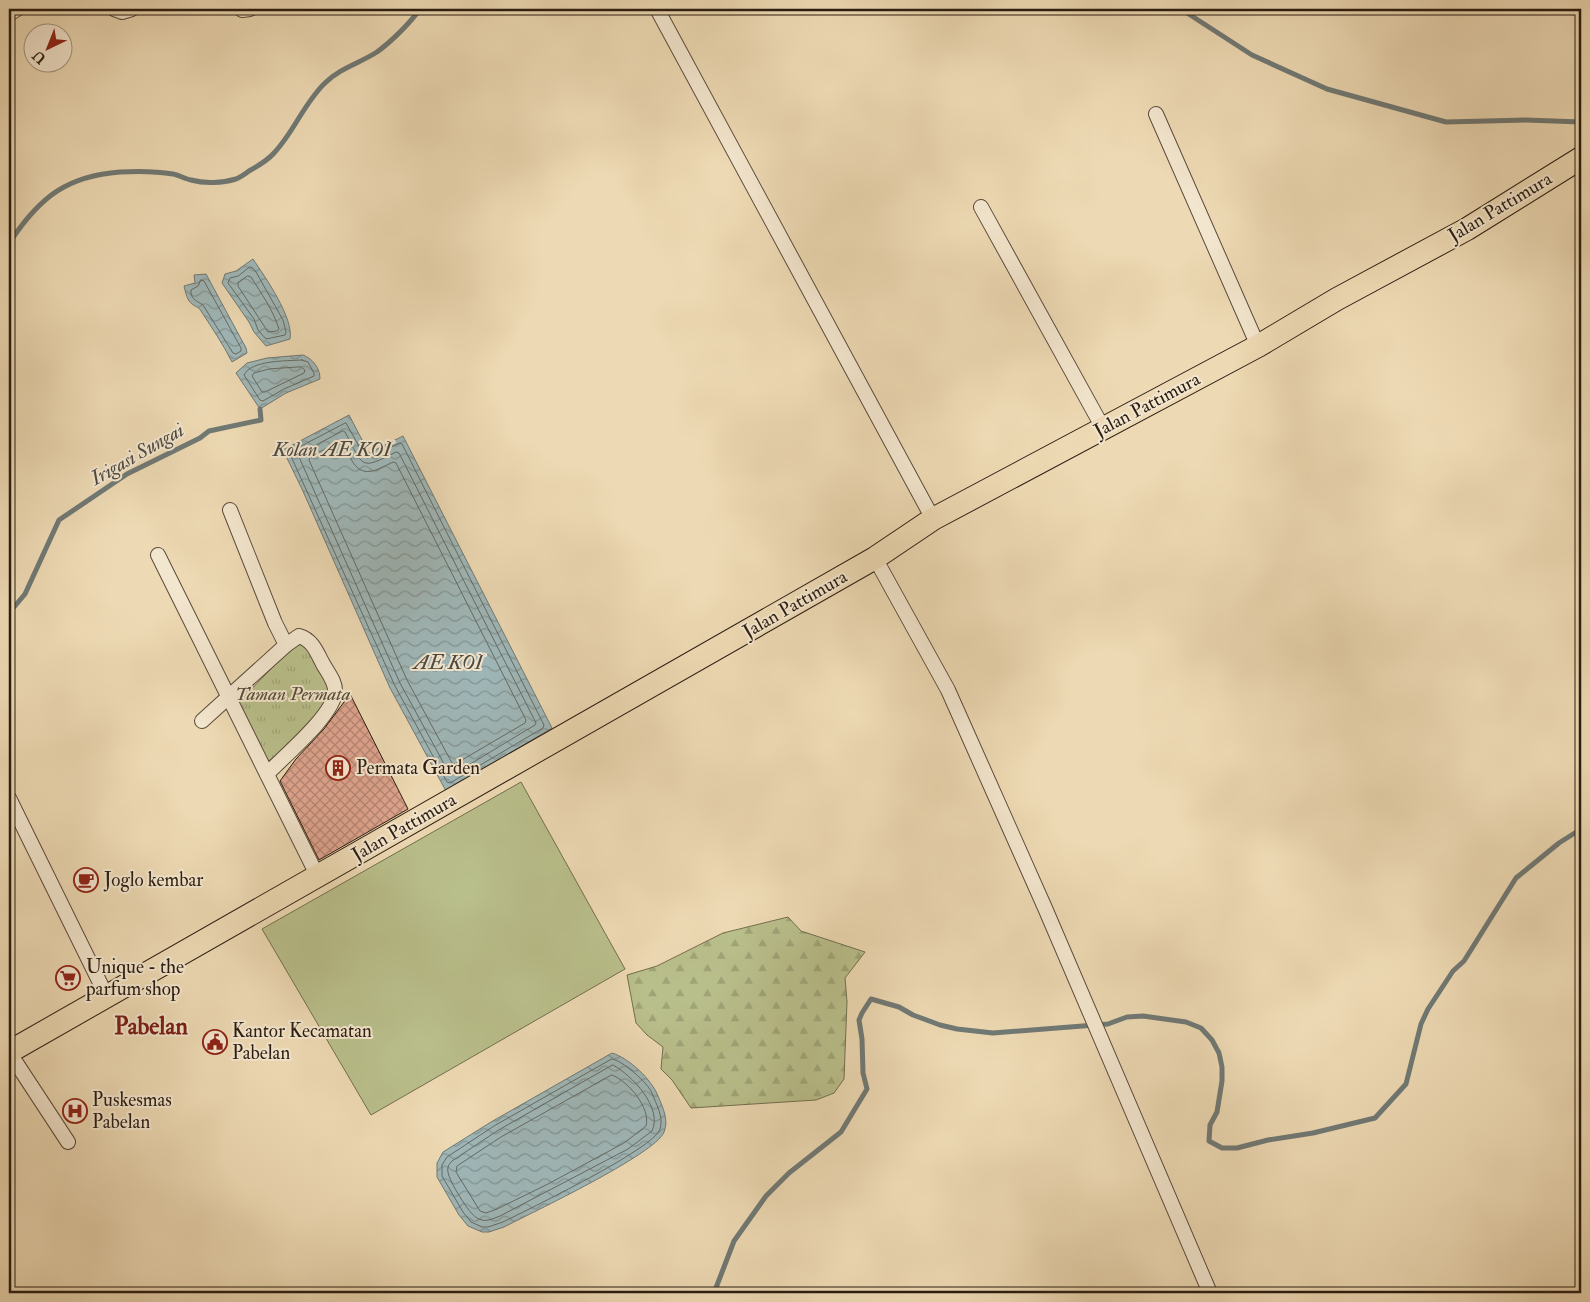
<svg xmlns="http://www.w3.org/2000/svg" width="1590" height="1302" viewBox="0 0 1590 1302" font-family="'IM FELL Double Pica',serif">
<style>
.grass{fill:url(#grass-tufts);stroke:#726e4e}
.forest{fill:url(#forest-firs);stroke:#726e4e}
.pitch{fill:#b9bf8b;stroke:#726e4e}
.water{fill:url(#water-waves);stroke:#707975}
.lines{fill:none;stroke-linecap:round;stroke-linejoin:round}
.shore{stroke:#646a64;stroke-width:1}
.stream{stroke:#707975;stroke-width:5}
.building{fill:url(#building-cross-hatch);stroke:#2a1c11}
.street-casing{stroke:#5b4b3a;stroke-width:16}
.primary-casing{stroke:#2a1c11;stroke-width:24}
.street{stroke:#f3e6ce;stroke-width:14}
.primary{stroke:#edd9b3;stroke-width:22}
.labels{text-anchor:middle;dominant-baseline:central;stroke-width:4;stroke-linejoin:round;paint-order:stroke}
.street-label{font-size:19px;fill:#2a1c11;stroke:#f3e6ce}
.park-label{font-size:19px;font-style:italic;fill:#554d36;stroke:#f3e6ce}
.poi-label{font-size:19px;fill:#2a1c11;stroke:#f3e6ce;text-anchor:start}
.water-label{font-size:20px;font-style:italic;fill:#4d4a43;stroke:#f3e6ce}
.district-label{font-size:24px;font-weight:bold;fill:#7a1f14;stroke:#f3e6ce}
</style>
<defs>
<pattern id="grass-tufts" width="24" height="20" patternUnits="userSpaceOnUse" patternTransform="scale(1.25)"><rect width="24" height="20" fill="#b9bf8b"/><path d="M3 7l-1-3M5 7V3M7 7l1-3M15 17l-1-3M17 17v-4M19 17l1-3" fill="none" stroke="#9fa477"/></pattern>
<pattern id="forest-firs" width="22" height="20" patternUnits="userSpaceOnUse" patternTransform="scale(1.25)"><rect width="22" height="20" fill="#b9bf8b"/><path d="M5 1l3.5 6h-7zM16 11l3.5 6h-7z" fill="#9fa477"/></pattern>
<pattern id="water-waves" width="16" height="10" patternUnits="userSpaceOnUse" patternTransform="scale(1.25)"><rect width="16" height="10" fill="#9fb7b8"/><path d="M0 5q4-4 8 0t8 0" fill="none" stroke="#829494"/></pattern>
<pattern id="building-cross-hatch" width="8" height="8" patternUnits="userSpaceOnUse" patternTransform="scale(1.25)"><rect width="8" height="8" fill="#dea38d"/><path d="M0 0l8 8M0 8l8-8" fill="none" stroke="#b48472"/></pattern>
</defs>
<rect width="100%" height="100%" fill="#edd9b3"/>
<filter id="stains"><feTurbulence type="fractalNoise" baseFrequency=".004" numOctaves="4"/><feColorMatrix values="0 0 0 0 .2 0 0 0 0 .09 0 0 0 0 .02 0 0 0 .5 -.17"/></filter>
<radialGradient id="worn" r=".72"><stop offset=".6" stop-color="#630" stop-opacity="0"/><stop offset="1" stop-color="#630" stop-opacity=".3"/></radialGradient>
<path class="grass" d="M296,643L303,644L308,649L328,687C331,711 286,750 267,762L238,703Z"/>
<path class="forest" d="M788,917L801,931L865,952L845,978L847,1002L844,1079L834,1093L816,1100L691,1108L672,1080L661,1069L663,1047L647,1035L636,1023L627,975L657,966L723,933Z"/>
<path class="pitch" d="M521,782L625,969L371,1115L262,929Z"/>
<g class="water">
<path d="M253,259C265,277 294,318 290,339L266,346L254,332L249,322L222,283L225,274L236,271Z"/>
<path d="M206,274L246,348L247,353L232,362C223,344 212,328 201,311C197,306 200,309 195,306C187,302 186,294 184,286L195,283L194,275Z"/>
<path d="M303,355C313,359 320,368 320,379L286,393L260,409L236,373L247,363L267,358Z"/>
<path d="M349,415L369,453L403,436L552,728L446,791L390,688L302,489L283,450Z"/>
<path d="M612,1053C629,1058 652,1080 658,1096C663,1108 669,1120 664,1132C656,1154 531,1213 504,1227L489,1232H482L468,1226L459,1215L437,1177V1163L443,1152L491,1122Z"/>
</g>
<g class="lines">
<g class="shore">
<path d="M250,267L253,268L256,272L283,320L286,332L285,335L266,339L258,330L254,319L228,283L230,278L238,276Z"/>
<path d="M248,276L251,277C261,293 273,310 279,329L277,331L268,332L238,286V283Z"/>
<path d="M201,280L204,281L241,348V351L236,354L233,353L203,305C197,301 190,299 191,290L198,286Z"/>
<path d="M302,360L308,362L314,373V376L284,389L263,401L260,400L244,375C251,360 287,361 302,360Z"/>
<path d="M301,367L305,370L304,373L265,392H262L252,376L254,373L269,369Z"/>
<path d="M346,423L364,455L367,458L372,457L399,443L402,444L544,725L543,728L450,783L447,782L395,686L290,454L292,451Z"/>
<path d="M343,431L345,432C364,467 359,471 396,452L399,453L536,723L535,725L452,775L449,773L400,683L299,457L300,454Z"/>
<path d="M340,442C345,446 347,453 351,459C362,480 377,470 393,462L396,463L526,720L525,723L455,764L452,763L407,680L309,460L310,457Z"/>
<path d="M612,1059C622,1060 648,1083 652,1093C656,1104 664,1117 660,1129C654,1149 527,1210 503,1222L488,1227H482L471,1222L463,1212L442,1176V1165L447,1157L494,1126Z"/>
<path d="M613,1065C632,1075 663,1108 652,1131L628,1149L500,1216C492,1219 485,1223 477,1218C469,1214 449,1181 448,1172C447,1167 449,1164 452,1161L497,1131Z"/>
<path d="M612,1075C628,1081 651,1108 646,1126L624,1143L548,1184L497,1209L486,1213L480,1211L456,1172L457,1166L501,1137Z"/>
</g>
<g class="stream">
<path d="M1181,9L1252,55L1327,89L1446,122L1526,120L1581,122"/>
<path d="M9,239H12C41,196 68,176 120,172C138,171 155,171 173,174C179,175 185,179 191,180C205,184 223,183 236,179C241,177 245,174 249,171C258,166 267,161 274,153C294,132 304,103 325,83C340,68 360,63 377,52C392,41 410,23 420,9"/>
<path d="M9,613L25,594L59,520L127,474L200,438L209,431L261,420L260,409"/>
<path d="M714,1293L734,1241L766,1196L789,1173L841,1132L867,1089L863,1073L862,1039L859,1020L862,1013L871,999L899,1007L913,1015L940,1025L957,1029L993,1033L1108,1024L1127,1017L1143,1016L1186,1022L1201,1028L1212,1040L1219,1053L1222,1067V1081L1217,1112L1210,1125L1209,1141L1222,1148H1237L1268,1140L1313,1133L1375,1118L1406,1084L1421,1024L1428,1009L1453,971L1464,961L1516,878L1559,843L1581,829"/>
</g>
</g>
<path class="building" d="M350,694L408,809L319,860L280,781L296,759L324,729Z"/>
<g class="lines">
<defs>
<g id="street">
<path d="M114,9L122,12L132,9"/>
<path d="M657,9L933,519"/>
<path d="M242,10L250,9"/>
<path d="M9,14L17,9"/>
<path d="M1156,114L1258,346"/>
<path d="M981,207L1103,428"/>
<path d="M158,555L318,877"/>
<path d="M875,558L948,690L1045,908L1210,1293"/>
<path d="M202,721L286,645L275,623L230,510"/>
<path d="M267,774C283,757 334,715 335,692C336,682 328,673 323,664C317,653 313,640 299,636L286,645"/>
<path d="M9,798L107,997"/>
<path d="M9,1052L68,1142"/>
</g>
<path id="primary" d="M9,1052L875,558L933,519L1258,346L1337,299L1467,229L1581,158"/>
</defs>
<use href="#street" class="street-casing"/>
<use href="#primary" class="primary-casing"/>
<use href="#street" class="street"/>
<use href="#primary" class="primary"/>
</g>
<defs>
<symbol id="building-ring" viewBox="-11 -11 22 22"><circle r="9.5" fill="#f3e6ce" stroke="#8f2418" stroke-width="1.5"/><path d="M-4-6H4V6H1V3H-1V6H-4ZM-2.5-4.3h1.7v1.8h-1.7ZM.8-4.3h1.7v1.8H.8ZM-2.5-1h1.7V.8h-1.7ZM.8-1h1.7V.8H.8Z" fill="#8f2418"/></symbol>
<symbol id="cafe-ring" viewBox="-11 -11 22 22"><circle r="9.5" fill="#f3e6ce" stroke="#8f2418" stroke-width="1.5"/><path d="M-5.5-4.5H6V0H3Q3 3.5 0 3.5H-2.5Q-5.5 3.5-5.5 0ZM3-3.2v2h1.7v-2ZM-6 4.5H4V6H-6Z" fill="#8f2418"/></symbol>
<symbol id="supermarket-ring" viewBox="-11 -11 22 22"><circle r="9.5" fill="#f3e6ce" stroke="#8f2418" stroke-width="1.5"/><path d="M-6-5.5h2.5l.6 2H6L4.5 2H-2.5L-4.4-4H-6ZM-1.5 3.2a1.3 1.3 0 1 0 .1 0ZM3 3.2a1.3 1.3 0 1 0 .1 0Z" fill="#8f2418"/></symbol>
<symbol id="civic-ring" viewBox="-11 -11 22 22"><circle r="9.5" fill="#f3e6ce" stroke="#8f2418" stroke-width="1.5"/><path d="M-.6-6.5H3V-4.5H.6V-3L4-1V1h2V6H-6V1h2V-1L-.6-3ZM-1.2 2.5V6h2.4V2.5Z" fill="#8f2418"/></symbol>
<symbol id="hospital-ring" viewBox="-11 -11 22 22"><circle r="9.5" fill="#f3e6ce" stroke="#8f2418" stroke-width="1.5"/><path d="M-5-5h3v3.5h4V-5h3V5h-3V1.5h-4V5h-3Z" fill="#8f2418"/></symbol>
</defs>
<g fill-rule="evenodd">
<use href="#building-ring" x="324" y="754" width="28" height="28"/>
<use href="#cafe-ring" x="72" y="866" width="28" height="28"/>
<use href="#supermarket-ring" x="54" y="964" width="28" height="28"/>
<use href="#civic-ring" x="201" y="1028" width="28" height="28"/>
<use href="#hospital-ring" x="61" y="1097" width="28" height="28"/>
</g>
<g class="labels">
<g class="street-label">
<text transform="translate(1500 207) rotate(-31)">Jalan Pattimura</text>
<text transform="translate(1147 405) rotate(-28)">Jalan Pattimura</text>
<text transform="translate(795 604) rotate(-30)">Jalan Pattimura</text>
<text transform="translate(404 827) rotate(-30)">Jalan Pattimura</text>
</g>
<g class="park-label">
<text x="293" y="694">Taman Permata</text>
</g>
<g class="poi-label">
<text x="356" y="768">Permata Garden</text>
<text x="104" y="880">Joglo kembar</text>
<text x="86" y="967">Unique - the<tspan x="86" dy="22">parfum shop</tspan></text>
<text x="232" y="1031">Kantor Kecamatan<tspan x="232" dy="22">Pabelan</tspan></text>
<text x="92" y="1100">Puskesmas<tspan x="92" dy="22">Pabelan</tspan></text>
</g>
<g class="water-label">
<text x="332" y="449">Kolan AE KOI</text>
<text transform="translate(137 454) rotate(-30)">Irigasi Sungai</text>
<text x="448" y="662">AE KOI</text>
</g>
<g class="district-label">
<text x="151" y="1026">Pabelan</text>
</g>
</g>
<rect width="1590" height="1302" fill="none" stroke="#edd9b3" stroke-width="30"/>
<rect x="10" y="10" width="1570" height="1282" fill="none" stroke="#2a1c11" stroke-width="2.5"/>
<rect x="15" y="15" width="1560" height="1272" fill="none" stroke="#2a1c11"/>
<g transform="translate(48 48) rotate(223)"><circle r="24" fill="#f3e6ce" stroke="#a39582"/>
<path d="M0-4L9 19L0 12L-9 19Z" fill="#8f2418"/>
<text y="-8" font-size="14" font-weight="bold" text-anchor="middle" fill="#2a1c11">U</text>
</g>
<rect width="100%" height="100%" filter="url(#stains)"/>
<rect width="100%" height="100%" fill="url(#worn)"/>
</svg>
